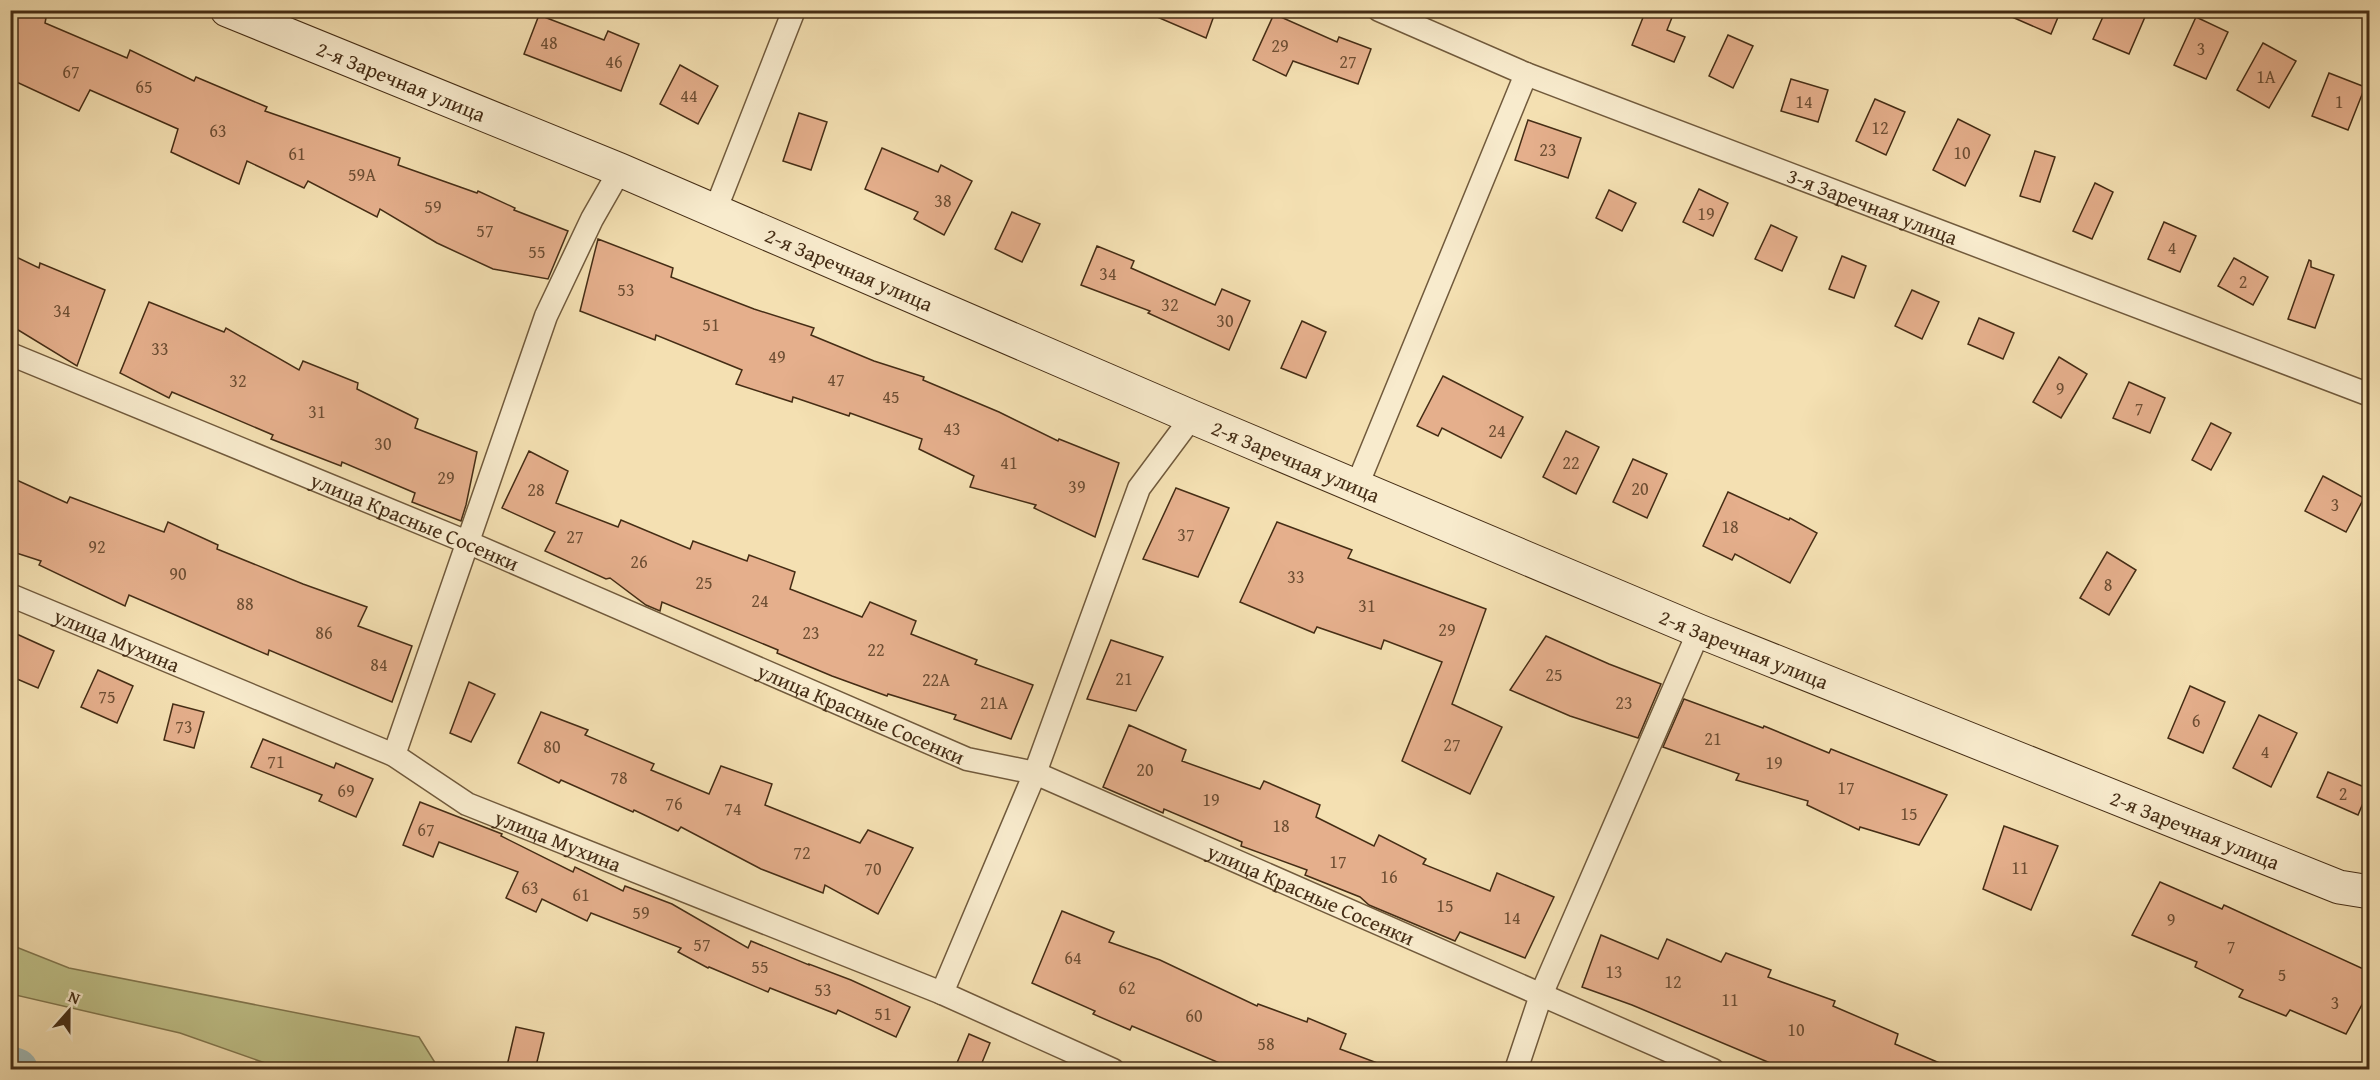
<svg xmlns="http://www.w3.org/2000/svg" width="2380" height="1080" viewBox="0 0 2380 1080" font-family="'Gentium Book Plus',serif">
<style>
.green{fill:#bfc189;stroke:#82774f;stroke-width:1.5}
.lines{fill:none;stroke-linecap:round;stroke-linejoin:round}
.river{stroke:#a1bab7;stroke-width:44}
.building{fill:#e5af8c;stroke:#452d15;stroke-width:1.5}
.minor-casing{stroke:#715a3c;stroke-width:25}
.secondary-casing{stroke:#452d15;stroke-width:35}
.minor{stroke:#f8ebcd;stroke-width:22}
.secondary{stroke:#f8ebcd;stroke-width:33}
.labels{text-anchor:middle;dominant-baseline:central;stroke-width:4.5;stroke-linejoin:round;paint-order:stroke}
.number-label{font-size:18px;fill:#6d4e33}
.street-label{font-size:21px;fill:#452d15;stroke:#f8ebcd}
</style>
<rect width="100%" height="100%" fill="#f4e0b2"/>
<filter id="stains"><feTurbulence type="fractalNoise" baseFrequency=".00333" numOctaves="4"/><feColorMatrix values="0 0 0 0 .2 0 0 0 0 .09 0 0 0 0 .02 0 0 0 .5 -.17"/></filter>
<radialGradient id="worn" r=".72"><stop offset=".6" stop-color="#630" stop-opacity="0"/><stop offset="1" stop-color="#630" stop-opacity=".3"/></radialGradient>
<path class="green" d="M11,945L69,968L419,1037L439,1069H282L180,1033L11,994Z"/>
<g class="lines">
<path class="river" d="M10,1068L16,1070"/>
</g>
<g class="building">
<path d="M10,10H25L46,18L45,23L127,58L130,50L194,81L196,77L267,107L265,111L400,158L398,165L477,193L478,191L515,208L514,210L568,231L548,279L493,269L437,243L380,209L377,217L308,181L304,188L247,161L239,184L171,152L178,129L90,90L79,111L10,79Z"/>
<path d="M1141,10H1216L1206,38Z"/>
<path d="M1646,10H1675L1667,30L1685,37L1674,62L1632,45Z"/>
<path d="M1996,10H2061L2051,34Z"/>
<path d="M2106,10H2148L2129,54L2093,39Z"/>
<path d="M1274,14L1337,42L1339,37L1371,49L1358,84L1293,61L1286,76L1253,60Z"/>
<path d="M539,15L604,40L608,31L639,44L621,91L524,54Z"/>
<path d="M2196,17L2228,32L2206,79L2174,65Z"/>
<path d="M1728,35L1753,46L1733,88L1709,76Z"/>
<path d="M2263,43L2296,61L2269,108L2237,90Z"/>
<path d="M680,65L718,86L698,124L660,104Z"/>
<path d="M2329,73L2365,87L2348,130L2312,116Z"/>
<path d="M1791,79L1828,90L1818,122L1781,111Z"/>
<path d="M1875,99L1905,112L1886,155L1856,141Z"/>
<path d="M799,113L827,122L811,170L783,161Z"/>
<path d="M1958,119L1990,135L1965,186L1933,170Z"/>
<path d="M1528,120L1581,138L1568,178L1515,160Z"/>
<path d="M882,148L938,172L941,165L972,181L944,235L914,219L918,212L865,189Z"/>
<path d="M2035,151L2055,157L2040,202L2020,196Z"/>
<path d="M2095,183L2113,192L2092,239L2073,231Z"/>
<path d="M1699,189L1728,203L1713,236L1683,222Z"/>
<path d="M1609,190L1636,203L1622,231L1596,218Z"/>
<path d="M1012,212L1040,224L1022,262L995,249Z"/>
<path d="M2164,222L2196,236L2180,272L2148,259Z"/>
<path d="M1771,225L1797,237L1782,271L1755,259Z"/>
<path d="M598,239L673,268L671,277L754,309L814,328L811,335L874,361L924,377L923,380L999,412L1058,441L1059,439L1119,463L1095,537L1034,508L1036,505L970,487L974,476L919,449L922,439L850,413L849,416L793,397L792,402L736,384L742,370L656,335L655,340L580,311Z"/>
<path d="M1097,246L1134,261L1131,268L1215,305L1222,289L1250,301L1229,350L1148,313L1150,311L1081,285Z"/>
<path d="M10,254L39,268L40,263L105,290L77,366L10,325Z"/>
<path d="M1842,256L1866,266L1854,298L1829,289Z"/>
<path d="M2234,258L2268,277L2253,305L2218,286Z"/>
<path d="M2309,260L2311,261V267L2334,275L2315,328L2288,319Z"/>
<path d="M1912,290L1939,302L1922,339L1895,326Z"/>
<path d="M149,302L224,332L226,328L299,370L303,361L358,383L357,389L418,419L415,428L477,452L466,505L461,521L412,502L415,493L342,462L341,466L271,439L273,435L172,392L169,398L120,373Z"/>
<path d="M1979,318L2014,333L2003,359L1968,344Z"/>
<path d="M1302,321L1326,332L1306,378L1281,368Z"/>
<path d="M2059,357L2087,374L2061,418L2033,402Z"/>
<path d="M1443,376L1523,417L1501,458L1442,428L1438,436L1417,426Z"/>
<path d="M2129,382L2165,398L2150,433L2113,418Z"/>
<path d="M2211,423L2231,433L2211,470L2192,460Z"/>
<path d="M1566,431L1599,447L1576,494L1543,477Z"/>
<path d="M529,451L568,471L556,503L618,527L621,520L690,549L693,541L747,561L749,555L795,572L790,589L862,617L870,602L916,621L911,634L977,660L975,664L1033,685L1011,739L954,719L956,715L888,694L887,696L832,676L777,653L778,650L662,602L660,611L646,605L610,578L606,579L545,551L555,532L502,508Z"/>
<path d="M1633,459L1667,474L1647,518L1613,502Z"/>
<path d="M2323,476L2364,498L2346,532L2305,511Z"/>
<path d="M10,477L67,503L70,497L164,532L168,522L218,545L217,549L303,584L367,607L358,626L412,646L392,702L269,650L268,655L129,595L125,606L39,565L41,561L10,551Z"/>
<path d="M1176,488L1229,508L1198,577L1143,559Z"/>
<path d="M1728,492L1789,520L1790,518L1817,533L1790,583L1735,554L1732,560L1703,546Z"/>
<path d="M1277,522L1352,550L1348,558L1486,609L1452,704L1502,727L1470,794L1402,761L1442,662L1384,640L1381,649L1317,627L1314,633L1240,602Z"/>
<path d="M2107,552L2136,570L2109,615L2080,598Z"/>
<path d="M10,631L54,651L38,688L10,676Z"/>
<path d="M1546,636L1609,664L1661,684L1638,738L1570,716L1510,690Z"/>
<path d="M1111,640L1163,657L1136,711L1087,699Z"/>
<path d="M98,670L133,686L117,723L81,707Z"/>
<path d="M469,682L495,694L471,742L450,733Z"/>
<path d="M2190,686L2225,702L2203,753L2168,738Z"/>
<path d="M1684,699L1763,728L1764,726L1829,753L1831,749L1947,795L1919,845L1860,827L1859,830L1807,805L1808,801L1736,780L1739,774L1663,747Z"/>
<path d="M173,704L204,712L194,748L164,740Z"/>
<path d="M541,712L588,730L585,735L654,764L651,770L709,794L721,766L772,784L765,805L860,843L868,830L913,848L878,914L825,885L823,893L761,869L681,827L678,831L634,810L633,812L561,780L559,783L518,763Z"/>
<path d="M2259,715L2297,733L2271,787L2233,768Z"/>
<path d="M1129,725L1186,750L1182,761L1260,789L1264,781L1320,805L1316,817L1374,846L1379,835L1426,859L1423,864L1490,891L1497,873L1554,897L1525,958L1460,932L1455,941L1369,905L1360,897L1305,875L1307,870L1241,846L1242,842L1164,809L1163,813L1103,787Z"/>
<path d="M263,739L334,768L336,763L373,779L356,817L319,801L322,795L251,767Z"/>
<path d="M2328,772L2369,789L2358,815L2317,797Z"/>
<path d="M420,802L502,834L501,836L573,872L575,867L623,891L625,886L672,904L748,948L751,941L809,965V964L851,980L910,1007L896,1037L838,1010L836,1014L770,988L768,992L709,967L708,968L678,952L681,948L591,913L587,921L542,899L536,912L506,898L518,872L439,842L433,857L403,845Z"/>
<path d="M2004,826L2058,846L2031,910L1983,889Z"/>
<path d="M2160,882L2222,909L2224,905L2370,972V990L2346,1034L2290,1010L2286,1016L2239,997L2243,990L2195,967L2197,962L2132,935Z"/>
<path d="M1062,911L1114,932L1109,942L1160,960L1257,1006L1258,1004L1307,1022L1308,1018L1346,1034L1340,1049L1388,1067V1070H1236L1132,1026L1130,1030L1093,1014L1095,1011L1032,983Z"/>
<path d="M1601,935L1658,959L1667,939L1721,962L1726,953L1771,970L1768,977L1835,1001L1833,1006L1898,1034L1895,1044L1956,1070H1787L1632,1005L1582,987Z"/>
<path d="M516,1027L544,1033L535,1070H506Z"/>
<path d="M969,1034L990,1043L979,1070H954Z"/>
</g>
<g class="lines">
<defs>
<g id="minor">
<path id="s1" d="M1379,10L1526,74L2370,395"/>
<path d="M715,211L794,10"/>
<path id="s2" d="M10,354L467,542L967,759L1035,773L1713,1070"/>
<path d="M1356,488L1526,74"/>
<path id="s3" d="M10,595L394,755L467,804L942,993L1113,1070"/>
<path d="M394,755L546,316L592,219L620,170"/>
<path d="M942,993L1035,773L1139,488L1192,417"/>
<path d="M1516,1070L1541,995L1699,631"/>
</g>
<g id="secondary">
<path id="s4" d="M227,10L620,170L1192,417L1699,631L2339,887L2370,892"/>
</g>
</defs>
<use href="#minor" class="minor-casing"/>
<use href="#secondary" class="secondary-casing"/>
<use href="#minor" class="minor"/>
<use href="#secondary" class="secondary"/>
</g>
<g class="labels">
<g class="number-label">
<text x="549" y="42">48</text>
<text x="1280" y="45">29</text>
<text x="2201" y="48">3</text>
<text x="614" y="61">46</text>
<text x="1348" y="61">27</text>
<text x="71" y="71">67</text>
<text x="2266" y="76">1А</text>
<text x="144" y="86">65</text>
<text x="689" y="95">44</text>
<text x="1804" y="101">14</text>
<text x="2339" y="101">1</text>
<text x="1880" y="127">12</text>
<text x="218" y="130">63</text>
<text x="1548" y="149">23</text>
<text x="1962" y="152">10</text>
<text x="297" y="153">61</text>
<text x="362" y="174">59А</text>
<text x="943" y="200">38</text>
<text x="433" y="206">59</text>
<text x="1706" y="213">19</text>
<text x="485" y="230">57</text>
<text x="2172" y="247">4</text>
<text x="537" y="251">55</text>
<text x="1108" y="273">34</text>
<text x="2243" y="281">2</text>
<text x="626" y="289">53</text>
<text x="1170" y="304">32</text>
<text x="62" y="310">34</text>
<text x="1225" y="320">30</text>
<text x="711" y="324">51</text>
<text x="160" y="348">33</text>
<text x="777" y="356">49</text>
<text x="836" y="379">47</text>
<text x="238" y="380">32</text>
<text x="2060" y="388">9</text>
<text x="891" y="396">45</text>
<text x="2139" y="408">7</text>
<text x="317" y="411">31</text>
<text x="952" y="428">43</text>
<text x="1497" y="430">24</text>
<text x="383" y="443">30</text>
<text x="1009" y="462">41</text>
<text x="1571" y="462">22</text>
<text x="446" y="477">29</text>
<text x="1077" y="486">39</text>
<text x="1640" y="488">20</text>
<text x="536" y="489">28</text>
<text x="2335" y="504">3</text>
<text x="1730" y="526">18</text>
<text x="1186" y="534">37</text>
<text x="575" y="536">27</text>
<text x="97" y="546">92</text>
<text x="639" y="561">26</text>
<text x="178" y="573">90</text>
<text x="1296" y="576">33</text>
<text x="704" y="582">25</text>
<text x="2108" y="584">8</text>
<text x="760" y="600">24</text>
<text x="245" y="603">88</text>
<text x="1367" y="605">31</text>
<text x="1447" y="629">29</text>
<text x="324" y="632">86</text>
<text x="811" y="632">23</text>
<text x="876" y="649">22</text>
<text x="379" y="664">84</text>
<text x="1554" y="674">25</text>
<text x="1124" y="678">21</text>
<text x="936" y="679">22А</text>
<text x="107" y="696">75</text>
<text x="994" y="702">21А</text>
<text x="1624" y="702">23</text>
<text x="2196" y="720">6</text>
<text x="184" y="726">73</text>
<text x="1713" y="738">21</text>
<text x="1452" y="744">27</text>
<text x="552" y="746">80</text>
<text x="2265" y="751">4</text>
<text x="276" y="761">71</text>
<text x="1774" y="762">19</text>
<text x="1145" y="769">20</text>
<text x="619" y="777">78</text>
<text x="1846" y="787">17</text>
<text x="346" y="790">69</text>
<text x="2343" y="793">2</text>
<text x="1211" y="799">19</text>
<text x="674" y="803">76</text>
<text x="733" y="808">74</text>
<text x="1909" y="813">15</text>
<text x="1281" y="825">18</text>
<text x="426" y="829">67</text>
<text x="802" y="852">72</text>
<text x="1338" y="861">17</text>
<text x="2020" y="867">11</text>
<text x="873" y="868">70</text>
<text x="1389" y="876">16</text>
<text x="530" y="887">63</text>
<text x="581" y="894">61</text>
<text x="1445" y="905">15</text>
<text x="641" y="912">59</text>
<text x="1512" y="917">14</text>
<text x="2171" y="919">9</text>
<text x="702" y="944">57</text>
<text x="2231" y="946">7</text>
<text x="1073" y="957">64</text>
<text x="760" y="966">55</text>
<text x="1614" y="971">13</text>
<text x="2282" y="974">5</text>
<text x="1673" y="981">12</text>
<text x="1127" y="987">62</text>
<text x="823" y="989">53</text>
<text x="1730" y="999">11</text>
<text x="2335" y="1002">3</text>
<text x="883" y="1013">51</text>
<text x="1194" y="1015">60</text>
<text x="1796" y="1029">10</text>
<text x="1266" y="1043">58</text>
</g>
<g class="street-label">
<text stroke="none"><textPath href="#s4" startOffset="188">2-я Заречная улица</textPath></text>
<text stroke="none"><textPath href="#s1" startOffset="531">3-я Заречная улица</textPath></text>
<text stroke="none"><textPath href="#s4" startOffset="674">2-я Заречная улица</textPath></text>
<text stroke="none"><textPath href="#s4" startOffset="1160">2-я Заречная улица</textPath></text>
<text stroke="none"><textPath href="#s2" startOffset="438">улица Красные Сосенки</textPath></text>
<text stroke="none"><textPath href="#s3" startOffset="116">улица Мухина</textPath></text>
<text stroke="none"><textPath href="#s4" startOffset="1646">2-я Заречная улица</textPath></text>
<text stroke="none"><textPath href="#s2" startOffset="924">улица Красные Сосенки</textPath></text>
<text stroke="none"><textPath href="#s4" startOffset="2132">2-я Заречная улица</textPath></text>
<text stroke="none"><textPath href="#s3" startOffset="602">улица Мухина</textPath></text>
<text stroke="none"><textPath href="#s2" startOffset="1410">улица Красные Сосенки</textPath></text>
</g>
</g>
<rect width="2380" height="1080" fill="none" stroke="#f4e0b2" stroke-width="36"/>
<rect x="12" y="12" width="2356" height="1056" fill="none" stroke="#452d15" stroke-width="3"/>
<rect x="18" y="18" width="2344" height="1044" fill="none" stroke="#452d15" stroke-width="1.5"/>
<g transform="translate(69 1011) rotate(21)" stroke="#f8ebcd" stroke-width="4.5" paint-order="stroke">
<path d="M0-4.5L10 22L0 15L-10 22Z" fill="#452d15"/>
<text y="-9" font-size="16" font-weight="bold" text-anchor="middle" fill="#452d15">N</text>
</g>
<rect width="100%" height="100%" filter="url(#stains)"/>
<rect width="100%" height="100%" fill="url(#worn)"/>
</svg>
